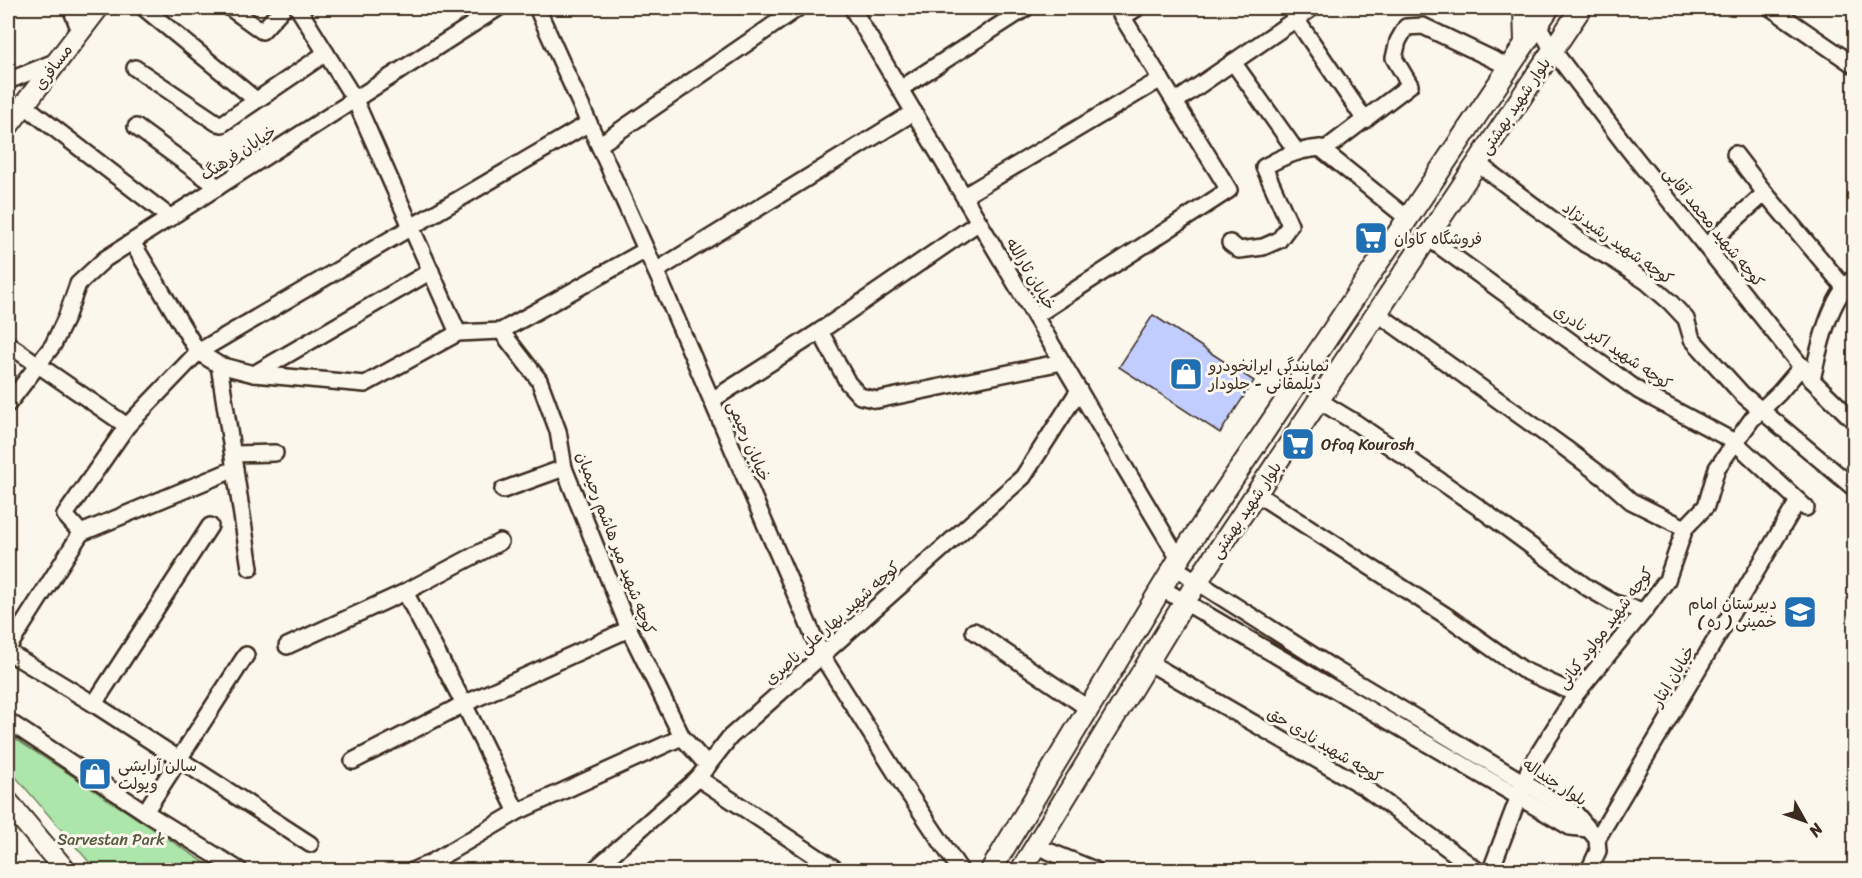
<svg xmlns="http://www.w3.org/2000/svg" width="1862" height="878" viewBox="0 0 1862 878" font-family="Sriracha,'Playpen Sans Arabic',sans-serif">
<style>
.green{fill:#ace6ab;stroke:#748864;stroke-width:1.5}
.building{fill:#c0cdfe;stroke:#3b2a1e;stroke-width:1.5}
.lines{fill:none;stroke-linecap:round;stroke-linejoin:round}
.minor-casing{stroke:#3b2a1e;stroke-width:20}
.major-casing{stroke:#3b2a1e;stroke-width:24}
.minor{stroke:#fbf7ec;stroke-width:15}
.major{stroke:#fbf7ec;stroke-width:20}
.labels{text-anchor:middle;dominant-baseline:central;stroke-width:6;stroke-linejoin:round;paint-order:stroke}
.street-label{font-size:16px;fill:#3b2a1e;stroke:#fbf7ec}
.poi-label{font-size:16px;fill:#3b2a1e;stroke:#fbf7ec;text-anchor:start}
.park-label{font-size:16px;fill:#575941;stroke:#fbf7ec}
</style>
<rect width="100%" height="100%" fill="#fbf7ec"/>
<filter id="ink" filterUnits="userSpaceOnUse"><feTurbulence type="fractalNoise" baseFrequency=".0167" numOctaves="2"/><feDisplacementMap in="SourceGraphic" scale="12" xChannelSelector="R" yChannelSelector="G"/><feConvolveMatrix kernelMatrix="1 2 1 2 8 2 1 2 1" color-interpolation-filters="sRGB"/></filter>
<g filter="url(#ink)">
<path class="green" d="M8,734L216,870H96L8,768Z"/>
<path class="building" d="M1153,315L1254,381L1220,433L1119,367Z"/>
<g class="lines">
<defs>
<g id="minor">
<path d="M71,8L80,31"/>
<path d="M144,8L256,100"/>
<path d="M230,8L262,31L283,8"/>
<path d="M298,8L355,100L458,333"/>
<path d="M537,8L662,285L822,656L907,791L960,870"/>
<path d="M852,8L1179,559"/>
<path d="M1771,8L1854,65"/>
<path d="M1123,17L1137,8"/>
<path d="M1534,18L1552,49L1626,146L1812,380L1854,421"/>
<path d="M1296,19L1365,120"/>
<path d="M1233,62L1297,152"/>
<path d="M135,68L217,123L222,124L326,53"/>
<path d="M8,81L57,61"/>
<path d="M900,89L1026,8"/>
<path d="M1175,102L1312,8"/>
<path d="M24,105L171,218"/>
<path d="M136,127L218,187"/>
<path d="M599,145L798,8"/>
<path d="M1320,148L1407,218"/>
<path d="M1735,154L1765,193"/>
<path d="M1477,163L1585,244L1614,260L1647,282L1670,302L1686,319L1692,339L1742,394L1854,488"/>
<path d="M964,196L1161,79"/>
<path d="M1427,237L1639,391L1735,442L1806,508"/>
<path d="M132,242L198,352L219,365L254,374L365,384L458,333L501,331L646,250"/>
<path d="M1230,243L1239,250L1263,247L1279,240L1290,225L1264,167C1285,155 1303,148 1327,148L1410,85L1394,58L1398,41L1406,27L1423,26L1509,67"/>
<path d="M1706,246L1765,193L1844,287"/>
<path d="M656,271L914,112"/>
<path d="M1377,313L1565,448L1606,479L1631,501L1685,528"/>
<path d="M1035,316L1229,190L1117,8"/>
<path d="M501,331L539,380L558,431L564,468L629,629L682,737L708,766"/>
<path d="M820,331L848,383L860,396L877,400L1062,362"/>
<path d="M8,344L127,426"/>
<path d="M219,365L250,568"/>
<path d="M254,374L431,271"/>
<path d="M1812,380C1819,348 1829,299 1854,278"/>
<path d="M712,400L820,331L979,222"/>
<path d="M1318,400L1356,423L1478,507L1588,588L1614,603L1644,611"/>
<path d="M8,404L53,345L66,318L78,284L105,259L498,8"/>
<path d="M233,454L275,453"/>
<path d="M503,490L564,468"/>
<path d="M1257,494L1448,617L1523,670L1576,694"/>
<path d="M81,533L65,515L127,426L198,352L589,123"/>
<path d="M81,533L235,469"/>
<path d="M1174,567L1336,670L1576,814L1597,839L1598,851L1589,870"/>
<path d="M1161,588L1570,827L1588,829"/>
<path d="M405,592L464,704L517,812"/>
<path d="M974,631L1089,709"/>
<path d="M287,646L405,592L500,542"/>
<path d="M8,648L81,533"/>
<path d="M8,652L94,704L310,844"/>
<path d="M1148,662L1364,787L1477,870"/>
<path d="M94,704L210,526"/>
<path d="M8,721L145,812L239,870"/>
<path d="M353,761L464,704L629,629"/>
<path d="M698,778L837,870"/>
<path d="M145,812L246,655"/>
<path d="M1597,839L1798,501"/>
<path d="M1036,846L1095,870"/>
<path d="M414,870L434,861L517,812L682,737"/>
<path d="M594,870L698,778L730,737L1023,477L1079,390"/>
<path d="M1491,870L1530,767L1576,694L1644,611L1667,580L1685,528L1706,506L1717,468L1752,419L1779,393L1802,366"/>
</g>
<g id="major">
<path d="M1524,8L1525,43"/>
<path d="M8,126L98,8"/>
<path d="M8,802L65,870"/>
<path d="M991,870L1179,559L1549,8"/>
<path d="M1021,870L1197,582L1581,8"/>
</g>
</defs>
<use href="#minor" class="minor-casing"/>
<use href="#major" class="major-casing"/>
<use href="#minor" class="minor"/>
<use href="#major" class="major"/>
</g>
</g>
<defs>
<symbol id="supermarket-square" viewBox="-11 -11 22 22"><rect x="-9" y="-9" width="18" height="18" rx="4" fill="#1f6fb2" stroke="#fbf7ec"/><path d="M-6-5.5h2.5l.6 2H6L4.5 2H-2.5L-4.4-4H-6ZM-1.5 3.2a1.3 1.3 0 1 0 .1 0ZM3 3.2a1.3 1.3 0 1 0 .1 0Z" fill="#fff"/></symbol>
<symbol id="shop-square" viewBox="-11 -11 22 22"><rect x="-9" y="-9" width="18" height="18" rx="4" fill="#1f6fb2" stroke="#fbf7ec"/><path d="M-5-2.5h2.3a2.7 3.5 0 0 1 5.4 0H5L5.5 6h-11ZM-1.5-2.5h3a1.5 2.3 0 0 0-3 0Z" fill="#fff"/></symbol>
<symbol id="school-square" viewBox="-11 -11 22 22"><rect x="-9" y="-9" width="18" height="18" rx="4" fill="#1f6fb2" stroke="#fbf7ec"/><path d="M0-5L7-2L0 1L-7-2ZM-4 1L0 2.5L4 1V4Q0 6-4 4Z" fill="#fff"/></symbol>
</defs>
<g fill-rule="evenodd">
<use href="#supermarket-square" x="1352" y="219" width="38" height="38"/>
<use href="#shop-square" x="1167" y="355" width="38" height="38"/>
<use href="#supermarket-square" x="1279" y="425" width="38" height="38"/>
<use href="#school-square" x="1781" y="593" width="38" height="38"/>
<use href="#shop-square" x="76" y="755" width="38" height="38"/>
</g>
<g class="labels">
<g class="street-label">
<text transform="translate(53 67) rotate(-53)">مسافری</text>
<text transform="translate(1515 106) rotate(-56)">بلوار شهید بهشتی</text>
<text transform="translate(238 153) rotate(-33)">خیابان فرهنگ</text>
<text transform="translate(1714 227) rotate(51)">کوچه شهید محمد آقایی</text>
<text transform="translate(1618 243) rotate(35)">کوچه شهید رشیدنژاد</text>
<text transform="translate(1031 274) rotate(59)">خیابان ثارالله</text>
<text transform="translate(1613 347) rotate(34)">کوچه شهید اکبر نادری</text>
<text transform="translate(749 441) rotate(67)">خیابان رحیمی</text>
<text transform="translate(1246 510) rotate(-56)">بلوار شهید بهشتی</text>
<text transform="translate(616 543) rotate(69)">کوچه شهید میر هاشم رحیمیان</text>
<text transform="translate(832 623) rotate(-42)">کوچه شهید بهار علی ناصری</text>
<text transform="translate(1605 628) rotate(-53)">کوچه شهید مولود کیانی</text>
<text transform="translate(1673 676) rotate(-59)">خیابان ایثار</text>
<text transform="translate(1325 745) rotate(31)">کوچه شهید نادی حق</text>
<text transform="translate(1555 782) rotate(33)">بلوار جنداله</text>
</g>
<g class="poi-label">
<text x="1394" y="238">فروشگاه کاوان</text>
<text x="1209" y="365">نمایندگی ایرانخودرو<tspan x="1209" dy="18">دیلمقانی - جلودار</tspan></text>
<text x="1321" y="444">Ofoq Kourosh</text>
<text x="1777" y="603" text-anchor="end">دبیرستان امام<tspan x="1777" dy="18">خمینی ( ره )</tspan></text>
<text x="118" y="765">سالن آرایشی<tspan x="118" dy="18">ویولت</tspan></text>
</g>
<g class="park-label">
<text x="111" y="839">Sarvestan Park</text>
</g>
</g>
<rect width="1862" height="878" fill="none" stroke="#fbf7ec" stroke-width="30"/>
<rect x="15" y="15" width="1832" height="848" fill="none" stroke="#3b2a1e" stroke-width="2" filter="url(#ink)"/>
<g transform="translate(1805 821) rotate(130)" stroke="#fbf7ec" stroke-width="4.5" paint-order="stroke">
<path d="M0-4.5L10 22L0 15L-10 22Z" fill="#3b2a1e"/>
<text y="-9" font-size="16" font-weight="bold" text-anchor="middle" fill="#3b2a1e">N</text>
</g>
</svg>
